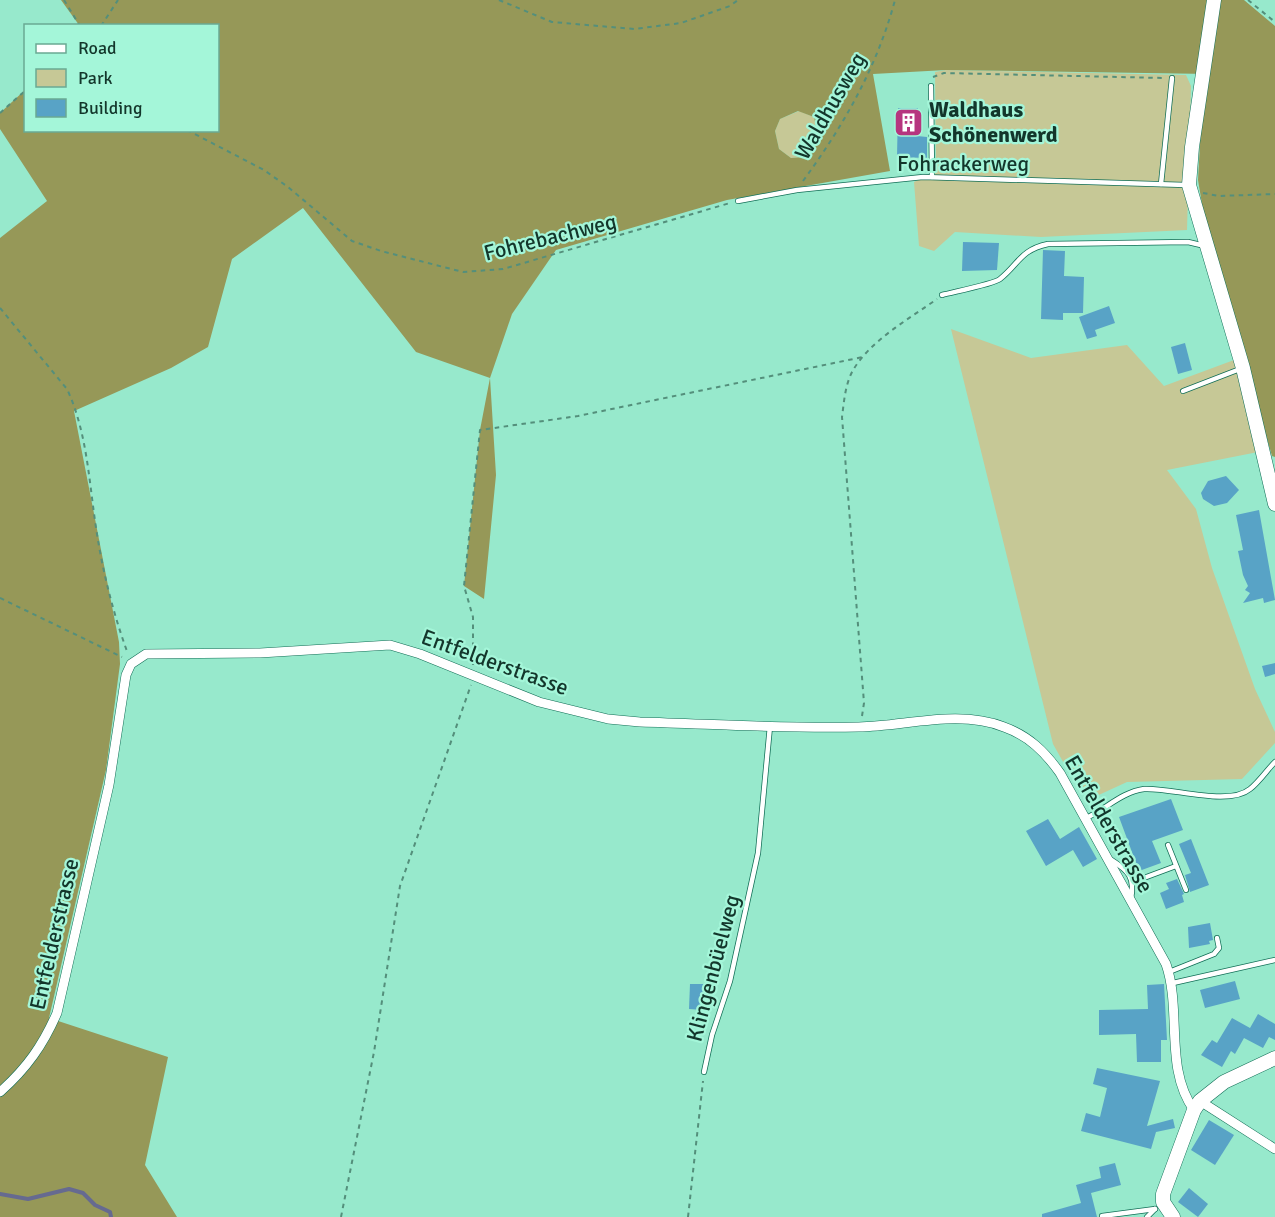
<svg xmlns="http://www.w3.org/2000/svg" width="1275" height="1217" viewBox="0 0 1275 1217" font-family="Signika,sans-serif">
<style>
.green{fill:#c6c896}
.forest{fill:#969858;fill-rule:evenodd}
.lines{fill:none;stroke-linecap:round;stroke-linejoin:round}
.stream{stroke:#666a90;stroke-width:4}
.building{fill:#58a3c6}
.lane-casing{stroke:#116e56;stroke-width:6}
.street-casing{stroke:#116e56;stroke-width:10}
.secondary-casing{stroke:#116e56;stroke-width:15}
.path{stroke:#548f7b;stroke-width:2;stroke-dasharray:4.5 4.5;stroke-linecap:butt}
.lane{stroke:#fff;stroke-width:4.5}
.street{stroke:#fff;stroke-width:9}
.secondary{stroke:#fff;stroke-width:14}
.labels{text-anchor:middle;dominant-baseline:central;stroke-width:4.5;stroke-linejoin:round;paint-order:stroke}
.street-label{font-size:22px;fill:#13362b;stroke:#a4f6d9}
.poi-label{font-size:22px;font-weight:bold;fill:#13362b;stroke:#a4f6d9;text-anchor:start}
</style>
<rect width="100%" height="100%" fill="#97e9cc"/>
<g class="green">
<path d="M946,70L1186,75L1191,86L1187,230L1041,237L955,232L934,251L919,246L914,182L936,171L935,72Z"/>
<path d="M799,111L814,117L817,131L804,157L791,158L779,149L775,131L780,119Z"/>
<path d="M951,329L1031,358L1127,345L1164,386L1234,360L1258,452L1167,470L1196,509L1212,568L1255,689L1275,732V743L1242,779L1127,782L1090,799L1071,776L1053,744Z"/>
</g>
<path class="forest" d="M61,0H1244L1275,26V457L1272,456L1206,228L1198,180L1201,125L1210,74L946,70L873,74L890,171L727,200L556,250L512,314L490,378L496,475L484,599L464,586L480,430L490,378L416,352L303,208L232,259L208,347L171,368L74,411L119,642L120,664L106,770L49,1018L168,1057L145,1165L177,1217H0V238L47,201L0,129V113L25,90L26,130H218V26L79,25ZM798,111L814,117L817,131L805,157L791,158L779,149L775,131L780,119Z"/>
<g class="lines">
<path class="stream" d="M0,1194L28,1199L69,1189L83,1193L95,1205L110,1212L111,1217"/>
</g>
<g class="building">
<path d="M898,108H918L917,136L927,137V158L897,157Z"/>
<path d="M963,242L999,243L997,270L962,271Z"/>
<path d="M1043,250L1065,251L1064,276L1084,277L1083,313H1063V320L1041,319Z"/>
<path d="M1109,306L1115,323L1095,330L1097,336L1087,339L1079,317Z"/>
<path d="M1185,343L1192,370L1178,374L1171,347Z"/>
<path d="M1226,476L1239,490L1227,503L1214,506L1203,499L1201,493L1208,481Z"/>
<path d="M1259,510L1275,600L1264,603L1263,598L1243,603L1250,593L1245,590L1248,586L1243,575L1238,551L1243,550L1236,515Z"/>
<path d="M1275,663V674L1265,677L1262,666Z"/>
<path d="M1171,799L1183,830L1152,841L1161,863L1139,871L1119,817Z"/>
<path d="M1048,819L1060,839L1079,827L1097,859L1083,867L1073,850L1046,866L1026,831Z"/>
<path d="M1191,839L1209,885L1190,892L1185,875L1191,873L1179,844Z"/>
<path d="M1177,879L1184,894L1182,895L1184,902L1166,909L1160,893L1169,889L1166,883Z"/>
<path d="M1210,923L1213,940L1209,941L1210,944L1189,948L1188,927Z"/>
<path d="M1235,981L1240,999L1205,1008L1200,990Z"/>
<path d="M690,984H704L703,1010L689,1009Z"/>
<path d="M1164,984L1167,1040H1161V1062H1137L1136,1034L1099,1035V1010L1148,1009L1147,985Z"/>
<path d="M1258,1014L1275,1024V1040L1269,1037L1263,1048L1244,1038L1235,1054L1231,1051L1222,1067L1201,1055L1212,1040L1217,1043L1232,1018L1250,1028Z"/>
<path d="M1097,1068L1160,1081L1147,1126L1173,1119L1175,1128L1156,1132L1151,1149L1081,1131L1086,1113L1100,1117L1107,1088L1093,1084Z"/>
<path d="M1209,1120L1234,1135L1215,1165L1191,1150Z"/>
<path d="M1115,1163L1121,1185L1091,1193L1097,1217H1042V1214L1081,1203L1076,1185L1101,1178L1099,1167Z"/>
<path d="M1189,1188L1208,1204L1198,1217L1178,1202Z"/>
</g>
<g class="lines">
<defs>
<g id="lane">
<path d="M931,86L932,177"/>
<path d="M1161,184L1172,78"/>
<path d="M738,201L797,190L923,177L1186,185"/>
<path d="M942,295C953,292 994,284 1000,279C1019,264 1020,250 1048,244L1188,242L1205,246"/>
<path d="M1183,391L1240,369"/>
<path d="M1086,818C1106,809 1122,792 1144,789C1171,787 1228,807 1250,789C1259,782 1267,770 1275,762"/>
<path d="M1168,845L1186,890"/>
<path d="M1110,859C1129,871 1135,877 1131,899"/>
<path d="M1133,882L1176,866"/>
<path d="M1169,972L1214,954L1219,948L1217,938"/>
<path d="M1173,983L1275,960"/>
<path d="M704,1072L712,1035L730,981L758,853L770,726"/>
<path d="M1102,1216L1155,1209"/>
<path d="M1147,1217L1155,1209"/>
</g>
<g id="street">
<path d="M0,1092C27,1068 43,1045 57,1013L109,785L126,675L131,664L146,654L260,653L390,645L420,654L539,702L608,719L640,722C713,724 786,729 859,727C906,726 959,709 1004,727C1029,736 1045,752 1060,773L1166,964C1182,1010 1164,1069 1194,1110"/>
<path d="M1200,1101L1275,1149"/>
</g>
<g id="secondary">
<path d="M1214,0L1192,147L1189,185L1243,368L1275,504"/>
<path d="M1173,1217L1163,1202V1194L1194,1110L1200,1101L1224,1082L1275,1058"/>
</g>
</defs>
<use href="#lane" class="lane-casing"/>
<use href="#street" class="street-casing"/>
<use href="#secondary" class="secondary-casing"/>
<g class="path">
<path d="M64,0L80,26"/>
<path d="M499,0L552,22L634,29L681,23L730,6L738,0"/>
<path d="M1248,0L1275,22"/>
<path d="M101,26L118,0"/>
<path d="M933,77L944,73L1163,78"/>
<path d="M0,113L26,90"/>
<path d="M187,130L264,170L288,187L352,241L381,251L463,272L503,269L730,203"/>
<path d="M803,181C844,125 877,67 895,0"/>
<path d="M1203,193L1219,196L1275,194"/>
<path d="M0,308L67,389C88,434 89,485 97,534C103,573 114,616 128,654"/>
<path d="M0,598L122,657"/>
<path d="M473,665V617L464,586L480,430L578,416L863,357"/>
<path d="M862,716L864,703L842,417C844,402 845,386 852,372C869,341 909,319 937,299"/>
<path d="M341,1217L374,1052L400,886L471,685"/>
<path d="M688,1217L703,1081"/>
</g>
<use href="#lane" class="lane"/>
<use href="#street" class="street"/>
<use href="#secondary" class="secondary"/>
</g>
<defs>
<symbol id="building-square" viewBox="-11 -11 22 22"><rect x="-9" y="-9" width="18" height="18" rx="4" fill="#b6357f" stroke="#a4f6d9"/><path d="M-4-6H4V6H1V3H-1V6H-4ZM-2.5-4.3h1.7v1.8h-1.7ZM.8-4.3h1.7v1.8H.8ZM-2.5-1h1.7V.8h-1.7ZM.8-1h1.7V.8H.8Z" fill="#fff"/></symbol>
</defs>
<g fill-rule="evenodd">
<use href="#building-square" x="892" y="106" width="33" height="33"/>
</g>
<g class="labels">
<g class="street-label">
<text transform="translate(830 106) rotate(-60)">Waldhusweg</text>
<text x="963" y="163">Fohrackerweg</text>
<text transform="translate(550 237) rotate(-14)">Fohrebachweg</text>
<text transform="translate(495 662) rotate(20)">Entfelderstrasse</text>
<text transform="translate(1109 824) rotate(60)">Entfelderstrasse</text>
<text transform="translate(54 934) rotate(-77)">Entfelderstrasse</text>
<text transform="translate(713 968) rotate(-75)">Klingenbüelweg</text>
</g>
<g class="poi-label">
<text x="929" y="109">Waldhaus<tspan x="929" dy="25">Schönenwerd</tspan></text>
</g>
</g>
<rect x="24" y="24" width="195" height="108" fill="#a4f6d9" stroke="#6aa993" stroke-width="1.5"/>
<rect x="36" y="44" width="30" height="9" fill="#ffffff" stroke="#6aa993" stroke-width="1.5"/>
<text x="78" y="54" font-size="18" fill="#13362b">Road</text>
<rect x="36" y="69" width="30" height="18" fill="#c6c896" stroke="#6aa993" stroke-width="1.5"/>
<text x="78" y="84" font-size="18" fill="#13362b">Park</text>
<rect x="36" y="99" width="30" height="18" fill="#58a3c6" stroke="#6aa993" stroke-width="1.5"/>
<text x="78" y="114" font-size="18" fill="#13362b">Building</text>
</svg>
